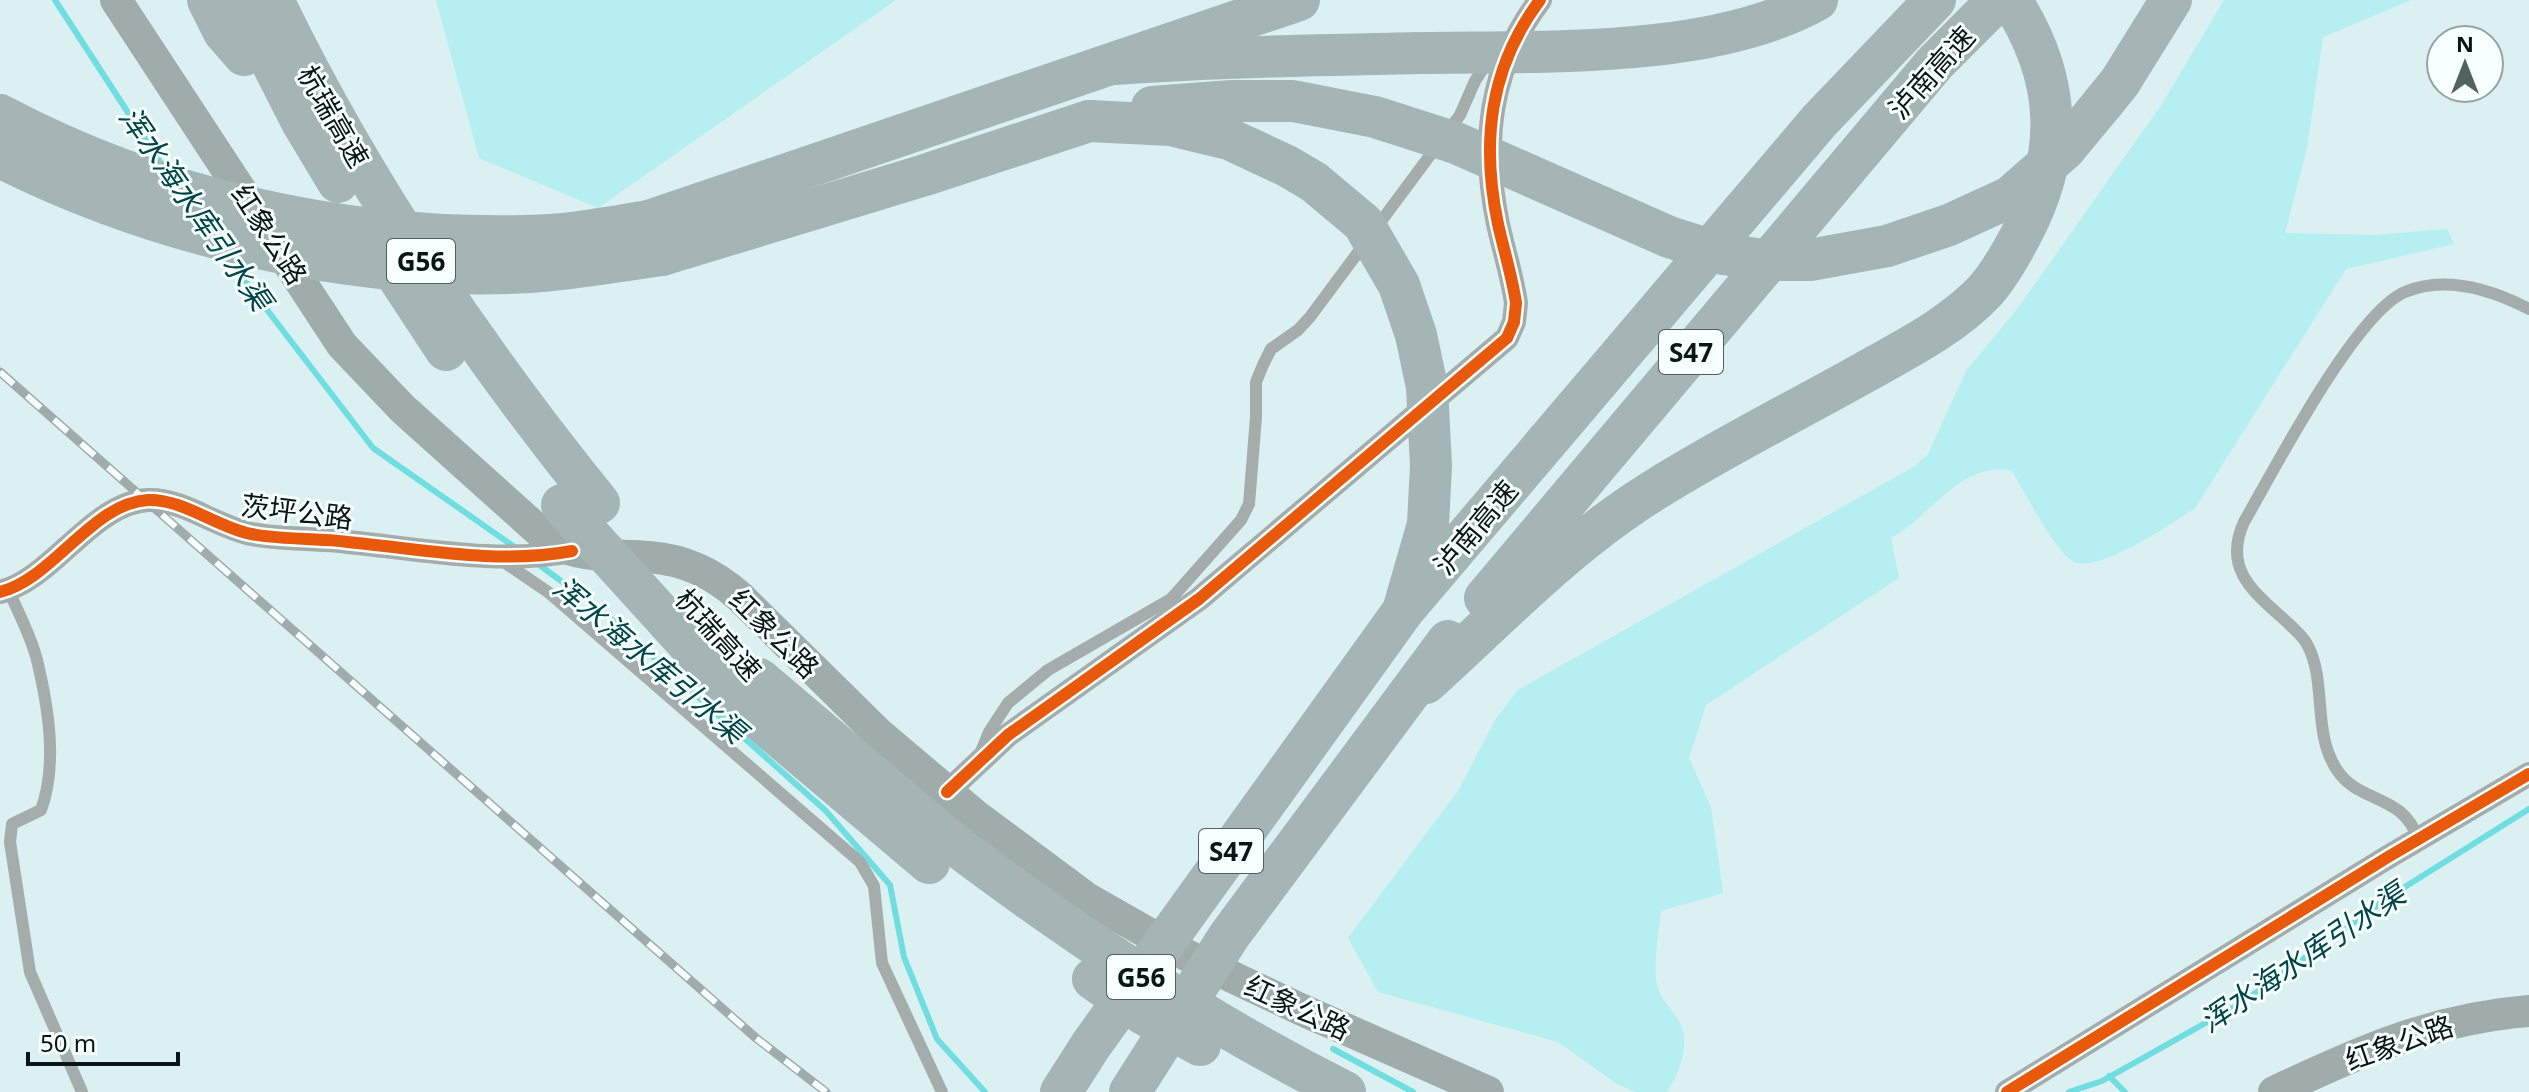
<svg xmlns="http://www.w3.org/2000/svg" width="2529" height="1092" viewBox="0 0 2529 1092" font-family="'Noto Sans','Noto Sans SC',sans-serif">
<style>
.green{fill:#b5eff1}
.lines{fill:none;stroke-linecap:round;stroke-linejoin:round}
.stream{stroke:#70dee1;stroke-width:6}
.service{stroke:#a4acac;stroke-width:12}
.minor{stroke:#a4acac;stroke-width:24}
.secondary{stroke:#a0abab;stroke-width:32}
.motorway{stroke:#a5b4b4;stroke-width:42}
.rail-casing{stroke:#a0acac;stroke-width:9}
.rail{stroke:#f7ffff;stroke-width:6;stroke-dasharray:18;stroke-linecap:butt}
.motorway-bridge{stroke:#a5b4b4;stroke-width:42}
.cycleway-casing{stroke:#f7ffff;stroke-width:17}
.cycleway{stroke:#e8590c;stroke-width:12}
.labels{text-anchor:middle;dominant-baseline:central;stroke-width:6;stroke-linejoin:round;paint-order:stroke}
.shield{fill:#f7ffff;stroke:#505c5d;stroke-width:2}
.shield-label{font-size:26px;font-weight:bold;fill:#081617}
.street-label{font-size:28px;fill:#081617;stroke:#f7ffff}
.water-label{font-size:30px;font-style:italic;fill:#004547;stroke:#f7ffff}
</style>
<rect width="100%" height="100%" fill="#dbf0f0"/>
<g class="green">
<path d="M436,0H896L598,208L479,158Z"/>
<path d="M2224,0H2411L2323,37L2307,148L2285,233L2375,235L2447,229L2454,244L2346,269L2195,508C2175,522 2097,574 2074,562C2056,553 2024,491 2012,471C1963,459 1930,517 1891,538L1899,578L1706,705L1689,758L1711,807L1723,893L1661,911C1659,932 1654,957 1656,979C1659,1002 1675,1009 1682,1028C1689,1046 1678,1079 1666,1092H1635L1617,1084L1558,1042L1378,992L1348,938L1458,791L1495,720L1518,690L1915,466L1928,454L1966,371L2018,308L2162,104Z"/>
</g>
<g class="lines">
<g class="stream">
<path d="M55,0L162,165"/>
<path d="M228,259L373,448L516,548"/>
<path d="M538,564L602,611L826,811L890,885L904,957L937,1039L985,1092"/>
<path d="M1333,1049L1413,1092"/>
<path d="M2109,1076L2125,1092"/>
<path d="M2069,1092L2102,1081L2243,1002L2392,895L2529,809"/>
</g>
<g class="service">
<path d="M1376,228L1460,115L1475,81L1488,61"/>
<path d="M501,560L548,592L860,862L874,886L882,963L942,1092"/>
<path d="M8,589C18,612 31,636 37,660C48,706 58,764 41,810L12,824L10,842L30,972L82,1092"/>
<path d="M980,754L989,732L1008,703L1048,670L1171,599L1241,520L1249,504L1256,417V382L1263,365L1271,349L1298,330L1310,317L1365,243"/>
<path d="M2418,839C2403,793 2359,804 2337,770C2312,733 2327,683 2308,646C2304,637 2295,630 2288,623C2255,593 2222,570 2244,522C2274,470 2355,313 2405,292C2446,275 2492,290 2529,309"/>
</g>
<g class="minor">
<path d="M0,592C53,579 92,503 148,500C184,499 216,527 251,534C283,540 316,538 348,542C421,549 499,565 572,551"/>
<path d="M947,792L1008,735L1199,599L1507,338L1514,322L1516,303C1512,276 1504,251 1498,224C1481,143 1489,68 1540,0"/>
<path d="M2007,1092L2388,857L2529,774"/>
</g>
<g class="secondary">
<path d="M116,0L342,345L403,409L550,541C582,559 615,554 649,557C685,560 713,573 740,597L878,733L975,815L1088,899L1190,957L1300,1009L1488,1092"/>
<path d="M2274,1092C2361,1051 2432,1019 2529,1011"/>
</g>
<g class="motorway">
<path d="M208,0L224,32L244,55"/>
<path d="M240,0L302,122L338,182"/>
<path d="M273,0C360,181 473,347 599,503"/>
<path d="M2103,103L2120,82L2171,0"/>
<path d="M649,221L1299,0"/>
<path d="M375,242L446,350"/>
<path d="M662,255L925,175L1089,121"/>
<path d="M1485,598L1935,63L1998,0"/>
<path d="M1403,611L1820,120L1935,0"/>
<path d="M1426,683C1499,617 1569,543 1653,491C1721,448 1794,412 1865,372C1906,349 1952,326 1985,291C2000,274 2011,254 2021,235C2065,153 2061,78 2011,0"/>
<path d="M950,841C1076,936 1204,1021 1345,1092"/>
<path d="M1093,979L1142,1013L1200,1045"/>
</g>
<defs>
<path id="rail" d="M0,372L756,1038L826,1092"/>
</defs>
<use href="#rail" class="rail-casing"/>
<use href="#rail" class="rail"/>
<g class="motorway-bridge">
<path d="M1115,64C1218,57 1321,55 1424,53C1542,51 1712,59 1817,0"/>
<path d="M1152,107L1232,101H1293L1375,117L1456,143L1669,237L1723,254L1763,260H1810L1887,246L1949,225L2010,197L2065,149L2103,103"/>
<path d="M0,115C158,199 343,240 522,236C565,236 607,228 649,221"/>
<path d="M0,157C157,236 353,282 530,272C574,269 618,261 662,255"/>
<path d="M562,505L748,710L929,863"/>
<path d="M759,679L950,841"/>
<path d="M1061,1092L1091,1045L1403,611L1428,524L1431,466L1427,387L1416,335L1399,285L1363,223L1314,182L1287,166L1229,139L1171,125L1089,121"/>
<path d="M1130,1092L1229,936L1448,641"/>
</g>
<defs>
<g id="cycleway">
<path d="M0,592C53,579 92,503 148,500C184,499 216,527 251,534C283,540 316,538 348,542C421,549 499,565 572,551"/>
<path d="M947,792L1008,735L1199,599L1507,338L1514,322L1516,303C1512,276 1504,251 1498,224C1481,143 1489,68 1540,0"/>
<path d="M2007,1092L2388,857L2529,774"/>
</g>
</defs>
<use href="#cycleway" class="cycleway-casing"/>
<use href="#cycleway" class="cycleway"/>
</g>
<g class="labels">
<g class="shield">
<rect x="387" y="239" width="68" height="44" rx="6"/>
<rect x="1659" y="330" width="64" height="44" rx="6"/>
<rect x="1199" y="829" width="64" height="44" rx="6"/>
<rect x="1107" y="955" width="68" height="44" rx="6"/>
</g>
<g class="shield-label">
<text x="421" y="261">G56</text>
<text x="1691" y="352">S47</text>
<text x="1231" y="851">S47</text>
<text x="1141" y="977">G56</text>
</g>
<g class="street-label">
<text transform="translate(1931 72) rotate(-48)">泸南高速</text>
<text transform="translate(334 116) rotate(60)">杭瑞高速</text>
<text transform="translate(270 234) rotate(57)">红象公路</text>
<text transform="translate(297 511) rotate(7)">茨坪公路</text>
<text transform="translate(1475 527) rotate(-50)">泸南高速</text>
<text transform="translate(775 633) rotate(45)">红象公路</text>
<text transform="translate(719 634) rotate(48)">杭瑞高速</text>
<text transform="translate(1298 1007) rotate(25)">红象公路</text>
<text transform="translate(2399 1042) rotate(-19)">红象公路</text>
</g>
<g class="water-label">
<text transform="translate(196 208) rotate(55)">浑水海水库引水渠</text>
<text transform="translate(650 659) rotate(40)">浑水海水库引水渠</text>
<text transform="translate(2302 957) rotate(-34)">浑水海水库引水渠</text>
</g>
</g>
<g transform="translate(2465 64)"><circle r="38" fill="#f7ffff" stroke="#97a2a2" stroke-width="2"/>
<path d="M0-6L14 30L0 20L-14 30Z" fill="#526263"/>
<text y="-12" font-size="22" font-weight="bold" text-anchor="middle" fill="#081617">N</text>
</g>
<path d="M28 1052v12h150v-12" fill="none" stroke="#081617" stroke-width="4"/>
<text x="40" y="1052" font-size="24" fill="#081617" stroke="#f7ffff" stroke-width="6" paint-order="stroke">50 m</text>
</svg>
